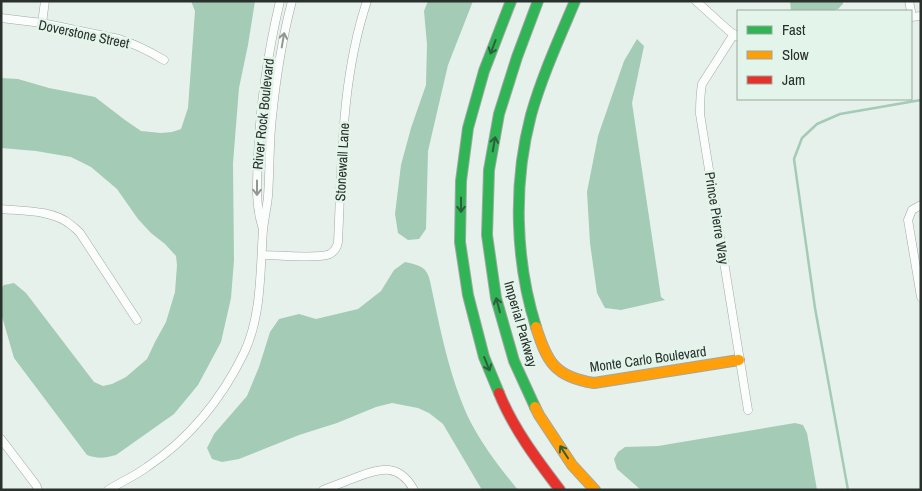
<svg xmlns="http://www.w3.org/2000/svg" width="922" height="491" viewBox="0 0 922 491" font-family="'Archivo Narrow',sans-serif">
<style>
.water{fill:#a3cbb6}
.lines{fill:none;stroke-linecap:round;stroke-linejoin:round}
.stream{stroke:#a3cbb6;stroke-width:2.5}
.street-casing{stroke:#a1a8a4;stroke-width:9}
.fast-casing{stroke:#a1a8a4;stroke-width:12}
.slow-casing{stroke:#a1a8a4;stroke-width:12}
.jam-casing{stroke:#a1a8a4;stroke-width:12}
.street{stroke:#fbfdfc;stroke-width:8}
.fast{stroke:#30b455;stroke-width:10}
.slow{stroke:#ff9f0a;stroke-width:10}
.jam{stroke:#e5322d;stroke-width:10}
.oneway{stroke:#929794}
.oneway2{stroke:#2c5f3b}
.labels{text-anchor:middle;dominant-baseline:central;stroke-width:5;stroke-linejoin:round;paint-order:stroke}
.street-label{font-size:14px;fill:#2a312d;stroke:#e3f5ea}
</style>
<rect width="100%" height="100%" fill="#e7f1eb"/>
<g class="water">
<path d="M191,1H255L248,45L239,88L233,163L234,260L231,298L221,342L198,385L174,414L116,455C105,458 98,459 87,455L14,358L1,313V288L4,285L14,283L26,293L94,382L103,386L112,384L126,377L147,359L155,342L166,322L175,292L177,265L176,256L165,244L151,233L138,219L117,189L91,167L71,157L36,151L1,148V78L18,79L49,88L95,97L125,120L141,131L161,133L172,132L181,129L188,108L195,11Z"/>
<path d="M428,1H473L448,65L428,151L426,229L419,239L408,240L398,233L395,214L401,165L411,128L426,85L427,44L424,11Z"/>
<path d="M790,1H843V4L838,9L831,11H791Z"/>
<path d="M637,39L644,46L632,103L661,297L665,300L621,310L605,308L597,293L590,243L587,192L598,136L624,61Z"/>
<path d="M405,262C418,265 427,266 430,281C440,328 449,377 470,421C483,446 500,468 518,490H482L443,424L429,413L418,408L392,403L376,407L337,423L299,435L239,459L222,462L212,459L207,448L214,434L247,396L259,367L270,332L279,319L299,314L316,319L358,309L381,291L394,270Z"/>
<path d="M795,423L803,425L807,433L817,490H641L617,469L614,459L618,452L625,447L658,446Z"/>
</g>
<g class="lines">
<path class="stream" d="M848,490L815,308L794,159L802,138L817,124L840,114L921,100"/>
<defs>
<g id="street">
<path d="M696,1L728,30L736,36"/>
<path d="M909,1L911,11"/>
<path d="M911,17L921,16"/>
<path d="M1,18L42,23L119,39C135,44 149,51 164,60"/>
<path d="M42,23L45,1"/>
<path d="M734,34L702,84C700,95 700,104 700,114L748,410"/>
<path d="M921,205L912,210L908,220L921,297"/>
<path d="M1,209C23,211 54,210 71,225C74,227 77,230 80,233L137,320"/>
<path d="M262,226C255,202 257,181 258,157C260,104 268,52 280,1"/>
<path d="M262,255C275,255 320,259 330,254C335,251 337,248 338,242C342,161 341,79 367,1"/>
<path d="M1,439L36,485L38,490"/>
<path d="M108,490C121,482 135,476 147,467C189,439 222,398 244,353C262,315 260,270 263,230C264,219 267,208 268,196C270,170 269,143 272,117C276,78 282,39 292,1"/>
<path d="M323,490C334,486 346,481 357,477C381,468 399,463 414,490"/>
</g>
<g id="fast">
<path d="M536,327C515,260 513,183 531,115C542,76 559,39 575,1"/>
<path d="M499,393L484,357L468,295L460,242L461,181L468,128L484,71L511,1"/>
<path d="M535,407L514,361L496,298L487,235L489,170L499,114L517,57L538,1"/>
</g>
<g id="slow">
<path d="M536,327C547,362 555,377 594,383L739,360"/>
<path d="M535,407L539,415L572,465L595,490"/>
</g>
<path id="jam" d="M499,393C513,428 537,460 560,490"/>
</defs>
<use href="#street" class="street-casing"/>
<use href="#fast" class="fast-casing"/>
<use href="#slow" class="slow-casing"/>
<use href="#jam" class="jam-casing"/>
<use href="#street" class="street"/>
<use href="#fast" class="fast"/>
<use href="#slow" class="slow"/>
<use href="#jam" class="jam"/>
</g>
<defs><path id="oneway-shaft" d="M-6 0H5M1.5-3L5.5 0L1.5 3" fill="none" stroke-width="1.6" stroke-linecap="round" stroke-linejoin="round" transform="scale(1.25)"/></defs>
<g class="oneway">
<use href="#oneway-shaft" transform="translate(283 40) rotate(-80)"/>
<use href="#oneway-shaft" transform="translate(257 188) rotate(90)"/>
</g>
<g class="oneway2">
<use href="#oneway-shaft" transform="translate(493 47) rotate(111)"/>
<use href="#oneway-shaft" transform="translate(494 144) rotate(-80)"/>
<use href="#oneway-shaft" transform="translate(461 205) rotate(90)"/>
<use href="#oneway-shaft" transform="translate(498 305) rotate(-105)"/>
<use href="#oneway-shaft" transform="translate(487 364) rotate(68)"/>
<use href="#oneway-shaft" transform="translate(564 452) rotate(-123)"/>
</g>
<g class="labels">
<g class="street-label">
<text transform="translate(84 34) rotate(12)">Doverstone Street</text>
<text transform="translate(263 114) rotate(-84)">River Rock Boulevard</text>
<text transform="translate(342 162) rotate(-87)">Stonewall Lane</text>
<text transform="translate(717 218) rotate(81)">Prince Pierre Way</text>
<text transform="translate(521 324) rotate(74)">Imperial Parkway</text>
<text transform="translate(648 359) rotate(-8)">Monte Carlo Boulevard</text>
</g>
</g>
<rect width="922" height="491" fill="none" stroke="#2a312d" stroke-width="5"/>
<rect x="737" y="10" width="175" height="90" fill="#e3f5ea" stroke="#99a79e"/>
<rect x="747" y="26" width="25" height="8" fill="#30b455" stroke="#99a79e"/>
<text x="782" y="35" font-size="15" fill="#2a312d">Fast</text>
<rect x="747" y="51" width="25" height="8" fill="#ff9f0a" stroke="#99a79e"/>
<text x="782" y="60" font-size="15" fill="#2a312d">Slow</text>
<rect x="747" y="76" width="25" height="8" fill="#e5322d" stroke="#99a79e"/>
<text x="782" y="85" font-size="15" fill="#2a312d">Jam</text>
</svg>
